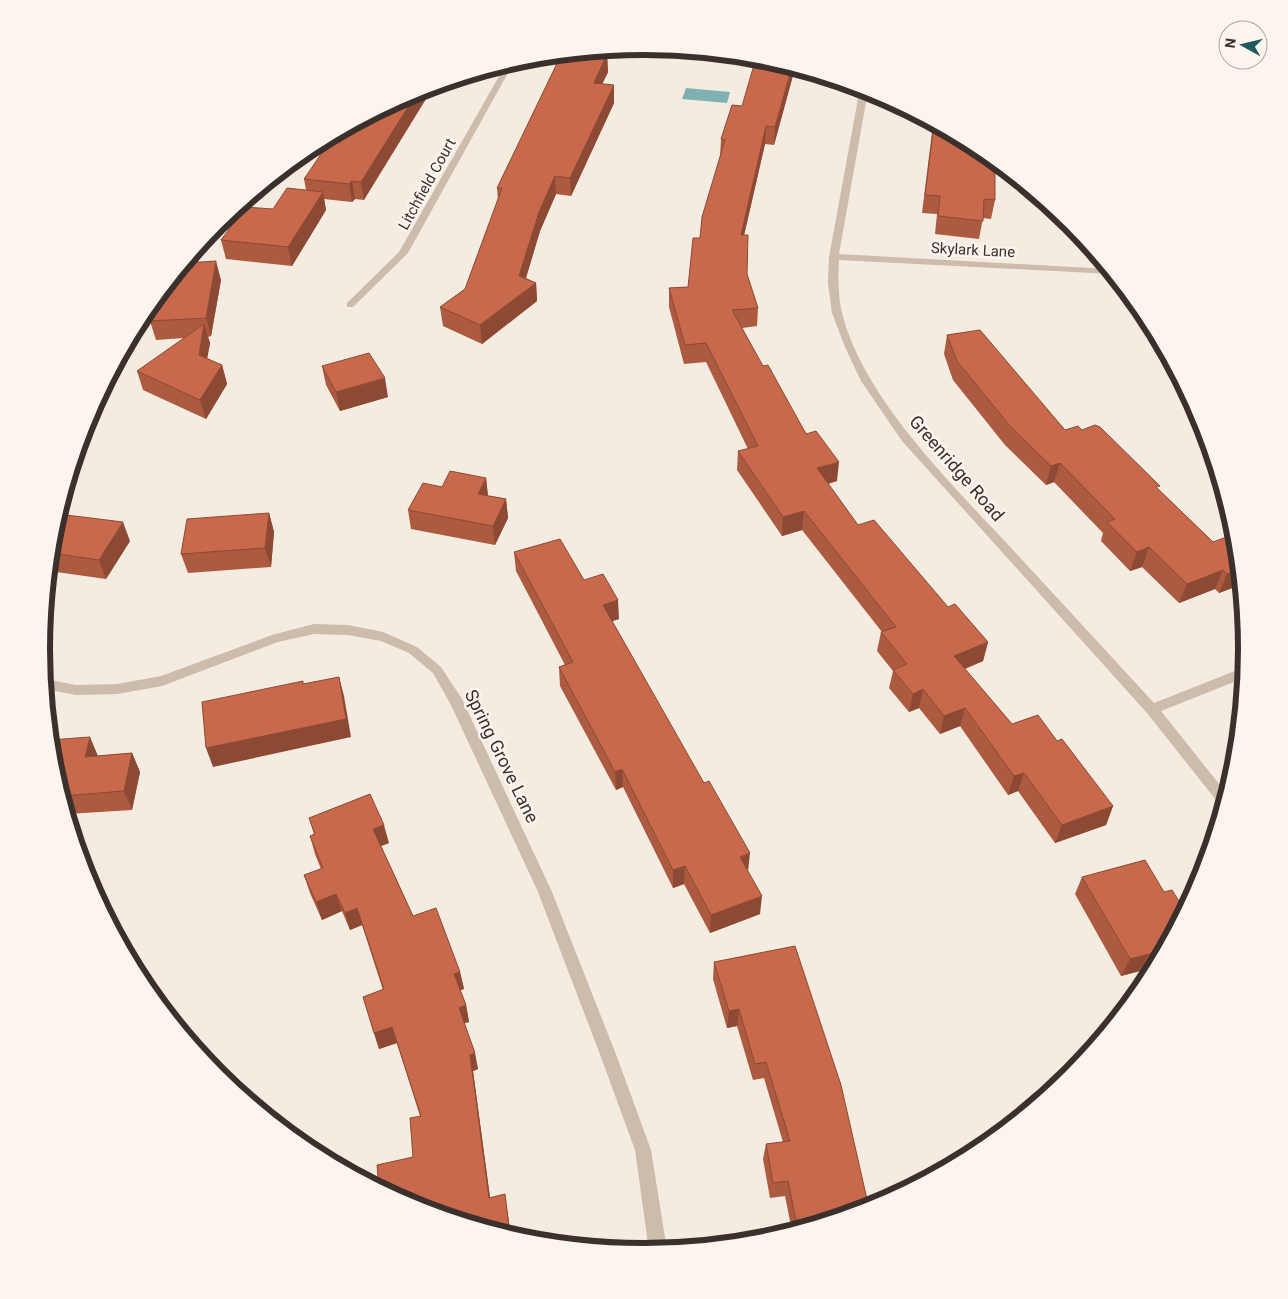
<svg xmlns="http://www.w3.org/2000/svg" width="1288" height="1299" viewBox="0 0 1288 1299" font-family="Roboto,sans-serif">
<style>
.water{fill:#7fb0b2}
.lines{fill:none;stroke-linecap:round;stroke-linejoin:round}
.minor{fill:#cdbbac;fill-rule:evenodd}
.wall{fill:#ac5a40}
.shaded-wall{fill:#8c4a34}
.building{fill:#c8694b;stroke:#8c4a34}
.labels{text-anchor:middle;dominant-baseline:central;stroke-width:5;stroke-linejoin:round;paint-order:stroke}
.far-street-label{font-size:15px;fill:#3b302b;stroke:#fbf5ee}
.street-label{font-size:18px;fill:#3b302b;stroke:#fbf5ee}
.rim{fill:none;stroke:#3b302b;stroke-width:6}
</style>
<rect width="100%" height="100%" fill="#f4ebe1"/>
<path class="water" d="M686,88L730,92L727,103L682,99Z"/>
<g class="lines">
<g class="minor">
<path d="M644,47L750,57L746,59L633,50L629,48Z"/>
<path d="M514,62L408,253L353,307H347V303L399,252L506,64Z"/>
<path d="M860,88L868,91L839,254L1108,269L1112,274L839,260C838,278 838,296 842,313C864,400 953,485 1013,550C1060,601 1107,652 1154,703L1245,667L1244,678L1161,711L1227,794L1223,806L1220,805L1147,713L902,441L861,381L845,347L832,313L828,283L829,257Z"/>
<path d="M314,624L348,625L383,632L417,647L441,667L462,699L552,892L617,1057L651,1150L667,1250L649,1251L635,1150L601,1057L538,892L451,705L433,673L409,653L381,641L348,635L314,634L278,642L162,686L117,694L76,695L45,689V679L76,685L117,684L161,676L272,635Z"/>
</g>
</g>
<g class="wall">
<path d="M607,54L608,72L602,84L614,103L571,196L556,194L540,231L526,278L536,283L537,301L482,344L443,326L440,307L465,289L498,200L497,188Z"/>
<path d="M795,68L774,145L765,144L744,235L747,274L758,308L757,326L742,328L763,366L837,481L828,484L858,525L948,607L988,642L983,661L965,669L1012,724L1057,741L1113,806L1106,825L1055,843L1018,791L1008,795L960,726L940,734L919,708L909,712L889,688L893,671L877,651L881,632H882L802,530L782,536L737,470L738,451L748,449L706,362L684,364L669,307V288L688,287L720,156L721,139L742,106Z"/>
<path d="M414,93L364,200L355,199L352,202L324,199L326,210L292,266L226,259L221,240L306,190L304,179L339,136Z"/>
<path d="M933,124L979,148L995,200L991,219L983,218L979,239L935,234L937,214L922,213Z"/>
<path d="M221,280L211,336L208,337L210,343L207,359L222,365L227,384L206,419L143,390L137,371L184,338L156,340L150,321Z"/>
<path d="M947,335L1065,430H1082L1158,489L1213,542H1236L1240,585L1219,593L1215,589L1179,603L1142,567L1130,571L1101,541L1103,533L1054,482L1046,485L1005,445L953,380L944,354Z"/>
<path d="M322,366L388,397L340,411L326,385Z"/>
<path d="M486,478L488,496L506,499L508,518L495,545L411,529L408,510L442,487Z"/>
<path d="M269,513L274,532L271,567L188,573L181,554Z"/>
<path d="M53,532L130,541L106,579L49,571Z"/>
<path d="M514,552L584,580L619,619L612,621L748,871L760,914L710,933L684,884L673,888L623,787L616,790L560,686L559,667L565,665L516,571Z"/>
<path d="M132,753L140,772L132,810L67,814L53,767L98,756Z"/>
<path d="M309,818L389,843L381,846L413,916L460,972L464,989L460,990L466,1005L469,1022L464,1023L478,1069L473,1071L490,1198L507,1209L511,1236L413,1206V1157L420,1116L397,1043L379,1049L363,997L383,990L362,925L350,930L342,911L322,920L310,893L304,875L321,869L315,854L310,836L314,834Z"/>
<path d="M1082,877L1164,892L1185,911L1146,982L1140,971L1121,976L1075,894Z"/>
<path d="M714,962L869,1208L792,1231L785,1196L770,1198L763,1159L766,1144L783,1142L764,1078L753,1080L737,1026L727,1028L713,979Z"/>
</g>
<g class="shaded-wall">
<path d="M607,54L608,72L594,101V83Z"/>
<path d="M792,67L795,68L774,145L775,127Z"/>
<path d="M614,85V103L571,196L570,178Z"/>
<path d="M434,86L364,200L361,182L418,91Z"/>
<path d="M766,126L765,144L740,253L741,235Z"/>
<path d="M555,176L556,194L540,231L521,294L536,283L537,301L482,344L480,325L519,276L539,212Z"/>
<path d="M352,181L355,199L352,202L349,184Z"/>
<path d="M323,192L326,210L292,266L288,247Z"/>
<path d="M216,261L221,280L211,336L206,318Z"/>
<path d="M204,324L210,343L204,374L199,355Z"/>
<path d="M222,365L227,384L206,419L200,400Z"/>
<path d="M385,378L388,397L340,411L336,392Z"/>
<path d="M839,462L837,481L815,487L817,468Z"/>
<path d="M1060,463L1054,482L1046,485L1051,466Z"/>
<path d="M486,478L488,497L478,494Z"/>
<path d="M506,499L508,518L495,545L493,526Z"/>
<path d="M804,511L802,530L782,536L783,517Z"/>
<path d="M269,513L274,532L271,567L265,548Z"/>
<path d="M123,522L130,541L106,579L99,560Z"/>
<path d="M1149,547L1142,567L1130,571L1137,552Z"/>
<path d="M1223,570L1215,589L1179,603L1187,584Z"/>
<path d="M1239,570L1240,585L1219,593L1227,574Z"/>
<path d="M618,600L619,619L603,624V605Z"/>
<path d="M988,642L983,661L949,675L954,656Z"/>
<path d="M339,677L344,696L351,737L213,767L206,748Z"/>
<path d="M923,689L919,708L909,712L913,694Z"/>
<path d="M965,708L960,726L940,734L944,716Z"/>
<path d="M90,737L98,756L85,757Z"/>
<path d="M132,753L140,772L132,810L124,791Z"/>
<path d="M622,769L623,787L616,790L615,772Z"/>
<path d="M1024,773L1018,791L1008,795L1014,776Z"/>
<path d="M1113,806L1106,825L1055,843L1062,825Z"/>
<path d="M384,825L389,843L378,847L373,829Z"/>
<path d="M750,853L748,871L740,857Z"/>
<path d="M685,866L684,884L673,888V870Z"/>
<path d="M336,894L342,911L322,920L316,902Z"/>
<path d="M762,896L760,914L710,933L711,915Z"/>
<path d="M357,908L362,925L350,930L345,913Z"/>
<path d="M1149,954L1140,971L1121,976L1130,959Z"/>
<path d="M460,972L464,989L458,991L454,974Z"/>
<path d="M466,1005L469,1022L462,1024L459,1008Z"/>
<path d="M739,1009L737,1026L727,1028L729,1011Z"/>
<path d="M392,1027L397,1043L379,1049L374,1033Z"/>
<path d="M475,1053L478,1069L473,1071L492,1212L489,1198L470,1055Z"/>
<path d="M505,1194L507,1209L511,1236H510Z"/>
</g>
<g class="building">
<path d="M587,52L607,54L594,83L614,85L570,178L555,176L539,212L519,276L536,283L480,325L440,307L465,289L502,188H497L561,55Z"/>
<path d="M756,58H762L792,67L775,127L766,126L741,235H748L747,274L758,308L732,310L763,366L768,365L806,434L816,431L839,462L817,468L858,525L874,520L948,607L955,604L988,642L954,656L1012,724L1038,715L1057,741L1062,739L1113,806L1062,825L1024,773L1014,776L965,708L944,716L923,689L913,694L893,670L907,664L881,632L896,627L804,511L783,517L738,451L758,446L706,343L685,345L669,288L688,287L693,238H700L702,217L725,140L721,139L732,105L742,106Z"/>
<path d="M418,91L361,182L352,181L349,184L304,179L334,135L339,136L343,130L414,93Z"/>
<path d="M934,124L979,148L995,162V200L984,199L983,221L938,216L940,196L925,195Z"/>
<path d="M287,188L323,192L288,247L221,240L245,207L273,209Z"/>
<path d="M216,261L206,318L150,321L155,300L185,263Z"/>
<path d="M204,324L199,355L222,365L200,400L137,371Z"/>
<path d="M980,330L1065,430L1078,426L1082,430L1095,425L1100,427L1160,486L1156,487L1213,542L1229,536L1236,542L1239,570L1227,574L1223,570L1187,584L1149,547L1137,552L1107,522L1115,519L1060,463L1051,466L1010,426L957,361L947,335Z"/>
<path d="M369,353L385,378L336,392L322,366Z"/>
<path d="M450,471L486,478L478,494L506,499L493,526L408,510L423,483L442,487Z"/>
<path d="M269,513L265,548L181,554L187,519Z"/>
<path d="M58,514L123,522L99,560L51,553L53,532Z"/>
<path d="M560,539L584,580L603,574L618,600L603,605L704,783L709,781L750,853L740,857L762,896L711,915L685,866L673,870L622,769L615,772L559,667L573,662L514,552Z"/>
<path d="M339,677L346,719L206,748L202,702L303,681V684Z"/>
<path d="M90,737L85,757L132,753L124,791L62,796L53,767L50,740Z"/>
<path d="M370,794L384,825L373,829L413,916L436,908L460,972L454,974L466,1005L459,1008L475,1053L470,1055L489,1198L505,1194L510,1236L413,1206L379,1188L377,1165L413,1157L410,1118L421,1116L392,1027L374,1033L363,997L384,989L357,908L345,913L336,894L316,902L304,875L323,868L310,836L315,834L309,818Z"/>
<path d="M1145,860L1164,892L1172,890L1185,911L1155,965L1149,954L1130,959L1082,877Z"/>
<path d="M795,946L841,1085L869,1208L798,1230L788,1181L773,1183L766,1144L790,1141L766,1062L755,1064L739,1009L729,1011L714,962Z"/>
</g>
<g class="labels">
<g class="far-street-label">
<text transform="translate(427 184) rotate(-61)">Litchfield Court</text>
<text transform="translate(973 250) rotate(3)">Skylark Lane</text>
</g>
<g class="street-label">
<text transform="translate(957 468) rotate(49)">Greenridge Road</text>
<text transform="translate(502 756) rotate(64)">Spring Grove Lane</text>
</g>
</g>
<path d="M0 0H1288V1299H0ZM50 649a594 594 0 1 1 1188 0a594 594 0 1 1-1188 0Z" fill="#fbf5ee" fill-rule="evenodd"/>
<path class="rim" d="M50 649a594 594 0 1 1 1188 0a594 594 0 1 1-1188 0Z"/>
<g transform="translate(1243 45) rotate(278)"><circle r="24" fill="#fbf5ee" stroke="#aea6a0"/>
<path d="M0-4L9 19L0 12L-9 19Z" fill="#1f5a5e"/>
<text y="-8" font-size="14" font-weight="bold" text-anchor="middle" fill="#3b302b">N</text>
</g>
</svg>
